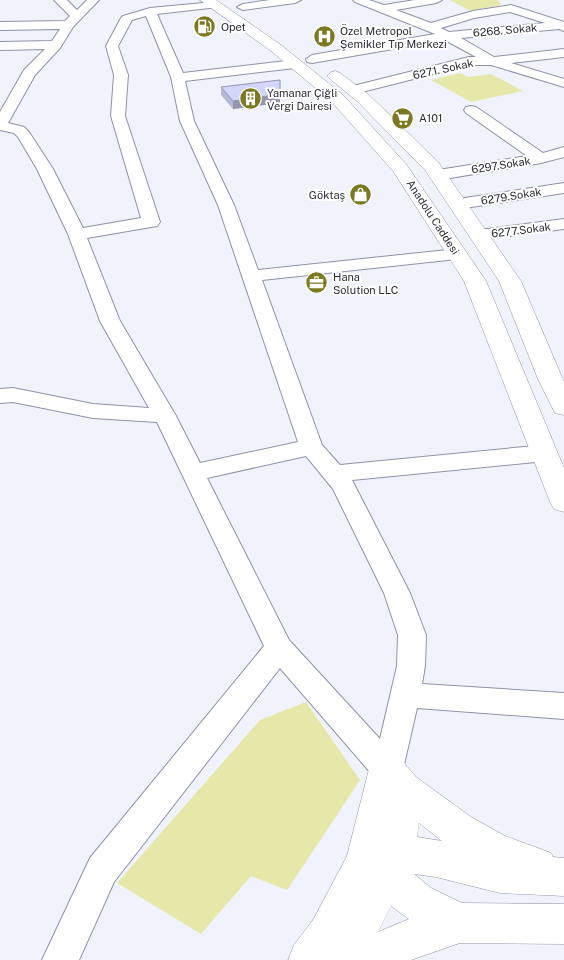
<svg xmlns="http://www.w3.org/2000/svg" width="564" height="960" viewBox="0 0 564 960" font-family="'Public Sans',sans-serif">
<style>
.green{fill:#e6e8a9}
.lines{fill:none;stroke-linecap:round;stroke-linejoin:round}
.street-casing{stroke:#8e92a8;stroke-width:2}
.secondary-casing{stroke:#8e92a8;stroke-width:1}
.highway-casing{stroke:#8e92a8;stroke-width:1}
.street{fill:#fff;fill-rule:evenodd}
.secondary{fill:#fff;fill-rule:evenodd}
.highway{fill:#fff;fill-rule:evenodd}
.wall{fill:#b5b9d6}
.shaded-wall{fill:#9396ae}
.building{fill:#d2d7f9;stroke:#9396ae}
.labels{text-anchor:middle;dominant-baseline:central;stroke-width:4;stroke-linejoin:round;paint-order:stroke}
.far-poi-label{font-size:11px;fill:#2c2d36;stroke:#fff;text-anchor:start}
.far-street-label{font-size:11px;fill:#2c2d36;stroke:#fff}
</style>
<rect width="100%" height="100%" fill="#f1f3fc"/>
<g class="green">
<path d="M450,0H498L501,5L470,11Z"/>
<path d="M460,73L468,77L491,74L523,91L471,102L431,80Z"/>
<path d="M306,702L360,780L287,890L251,876L201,934L117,883L260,720Z"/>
</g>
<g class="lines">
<defs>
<g id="street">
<path d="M54,0H67L77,10L87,0H99L73,27L60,48L35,75L8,123L24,127L29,132L53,169L83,228L141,218L111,116L114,75L106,46L121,18L123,16L150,8L214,2L220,5L218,7L157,14L183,73L295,60L301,64L295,68L185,81L194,121L234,205L258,270L457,249L463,250L466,254L463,258L457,259L262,280L322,445L340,465L545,445L553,448L557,453L553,458L545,461L352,480L410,593L426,635L425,666L422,684L564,693V719L417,708L403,769L398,779L387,783L376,779L280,668L114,882L79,960H42L90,858L264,646L157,422L93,418L13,402L0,403V389L13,388L93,404L149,408L100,321L68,234L37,169L18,137L14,133L0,130V112L24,70L45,49L0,50V42L52,41L60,29L0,30V22L65,21L70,16ZM146,16L171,77L180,121L218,205L298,442L200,463L176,416L120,321L87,238L151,227L157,226L160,222L125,116L128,75L118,46L132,20ZM306,456L333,489L384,593L398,635L397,666L380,739L289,640L207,478Z"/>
<path d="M270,0H301L295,3L243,10L237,7L243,4Z"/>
<path d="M353,0H369L384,5L415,0H442L436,3L396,10L431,23L473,11L511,5L564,22V31L559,29L461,38L494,57L564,49V57L511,63L564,79V87L491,65H469L354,94L349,93L347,90L349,87L469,57H476L445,40L312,63L307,62L306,59L312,55L435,34L355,2ZM510,12L545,23L449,32L441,28L474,18Z"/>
<path d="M471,106L476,107L543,153L564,147V157L541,163L438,180L432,178L430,175L432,172L438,170L527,156L466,113L464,110L466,107Z"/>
<path d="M564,183V193L458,209L452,208L450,204L452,200L458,199Z"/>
<path d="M564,219V229L479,240L473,239L470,235L473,231L479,230Z"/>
</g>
<path id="secondary" d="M387,753L400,758L416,777L471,817L505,836L551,853L553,857L564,858V896L500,893L436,877L414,874L431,888L462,903L564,904V944L460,943L411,960H288L294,945L313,920L347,856L369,769L374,758ZM419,823L442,841L417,837ZM391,906L409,919L378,932Z"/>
<g id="highway">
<path d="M200,0H216L281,45L343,95L406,164L486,281L564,468V512L554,509L550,502L464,281L393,171L331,101L271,51Z"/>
<path d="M335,71L340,73L369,95L438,162L521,281L564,382V415L555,413L538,379L499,281L425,170L357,101L330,79L327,76L330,73Z"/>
</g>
</defs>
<use href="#street" class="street-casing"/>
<use href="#secondary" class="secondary-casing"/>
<use href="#highway" class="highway-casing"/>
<use href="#street" class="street"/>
<use href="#secondary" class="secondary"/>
<use href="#highway" class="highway"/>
</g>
<path class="wall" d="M280,80V103L233,109L221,95V87Z"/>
<path class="shaded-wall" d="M280,94V103L233,109V101Z"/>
<path class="building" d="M280,80V94L233,101L221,87Z"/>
<defs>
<symbol id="fuel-disc" viewBox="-11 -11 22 22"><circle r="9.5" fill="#7b7a22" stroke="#fff"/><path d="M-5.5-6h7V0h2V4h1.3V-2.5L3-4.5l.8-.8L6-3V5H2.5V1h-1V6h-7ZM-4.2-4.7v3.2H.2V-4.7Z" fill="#fff"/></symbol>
<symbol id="hospital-disc" viewBox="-11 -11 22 22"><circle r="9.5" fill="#7b7a22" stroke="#fff"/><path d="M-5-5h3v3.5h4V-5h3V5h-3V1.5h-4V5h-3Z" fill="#fff"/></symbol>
<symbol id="building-disc" viewBox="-11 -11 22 22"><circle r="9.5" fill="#7b7a22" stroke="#fff"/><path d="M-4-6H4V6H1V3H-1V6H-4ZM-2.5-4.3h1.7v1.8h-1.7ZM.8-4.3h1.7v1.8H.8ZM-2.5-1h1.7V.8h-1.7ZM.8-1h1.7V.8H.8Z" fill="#fff"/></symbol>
<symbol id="supermarket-disc" viewBox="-11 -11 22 22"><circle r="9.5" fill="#7b7a22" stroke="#fff"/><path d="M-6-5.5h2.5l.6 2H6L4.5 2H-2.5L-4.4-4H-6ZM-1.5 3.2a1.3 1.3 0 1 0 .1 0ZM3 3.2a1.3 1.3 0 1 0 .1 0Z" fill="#fff"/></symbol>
<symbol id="shop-disc" viewBox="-11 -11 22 22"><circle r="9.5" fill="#7b7a22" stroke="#fff"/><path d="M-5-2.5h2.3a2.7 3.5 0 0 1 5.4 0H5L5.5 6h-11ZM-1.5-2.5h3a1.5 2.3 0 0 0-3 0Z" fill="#fff"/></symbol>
<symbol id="office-disc" viewBox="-11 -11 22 22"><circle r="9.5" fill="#7b7a22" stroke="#fff"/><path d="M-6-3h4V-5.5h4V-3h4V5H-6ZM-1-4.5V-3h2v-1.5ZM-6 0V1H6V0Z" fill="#fff"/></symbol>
</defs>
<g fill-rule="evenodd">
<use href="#fuel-disc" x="192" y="14" width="25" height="25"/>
<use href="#hospital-disc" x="312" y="24" width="25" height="25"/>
<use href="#building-disc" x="238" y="86" width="25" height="25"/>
<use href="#supermarket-disc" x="390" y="106" width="25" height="25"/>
<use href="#shop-disc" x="348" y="182" width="25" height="25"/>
<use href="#office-disc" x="304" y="270" width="25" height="25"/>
</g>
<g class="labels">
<g class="far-poi-label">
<text x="221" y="27">Opet</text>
<text x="340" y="31">Özel Metropol<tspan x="340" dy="13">Şemikler Tıp Merkezi</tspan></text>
<text x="267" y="93">Yamanar Çiğli<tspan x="267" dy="13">Vergi Dairesi</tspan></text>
<text x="419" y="118">A101</text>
<text x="345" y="195" text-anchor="end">Göktaş</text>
<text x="333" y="277">Hana<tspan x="333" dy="13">Solution LLC</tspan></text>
</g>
<g class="far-street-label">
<text transform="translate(505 30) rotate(-5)">6268. Sokak</text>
<text transform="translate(443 69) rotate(-12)">6271. Sokak</text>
<text transform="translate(501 165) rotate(-9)">6297.Sokak</text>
<text transform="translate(511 196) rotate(-9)">6279.Sokak</text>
<text transform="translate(433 217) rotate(57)">Anadolu Caddesi</text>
<text transform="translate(521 230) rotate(-7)">6277.Sokak</text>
</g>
</g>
</svg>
